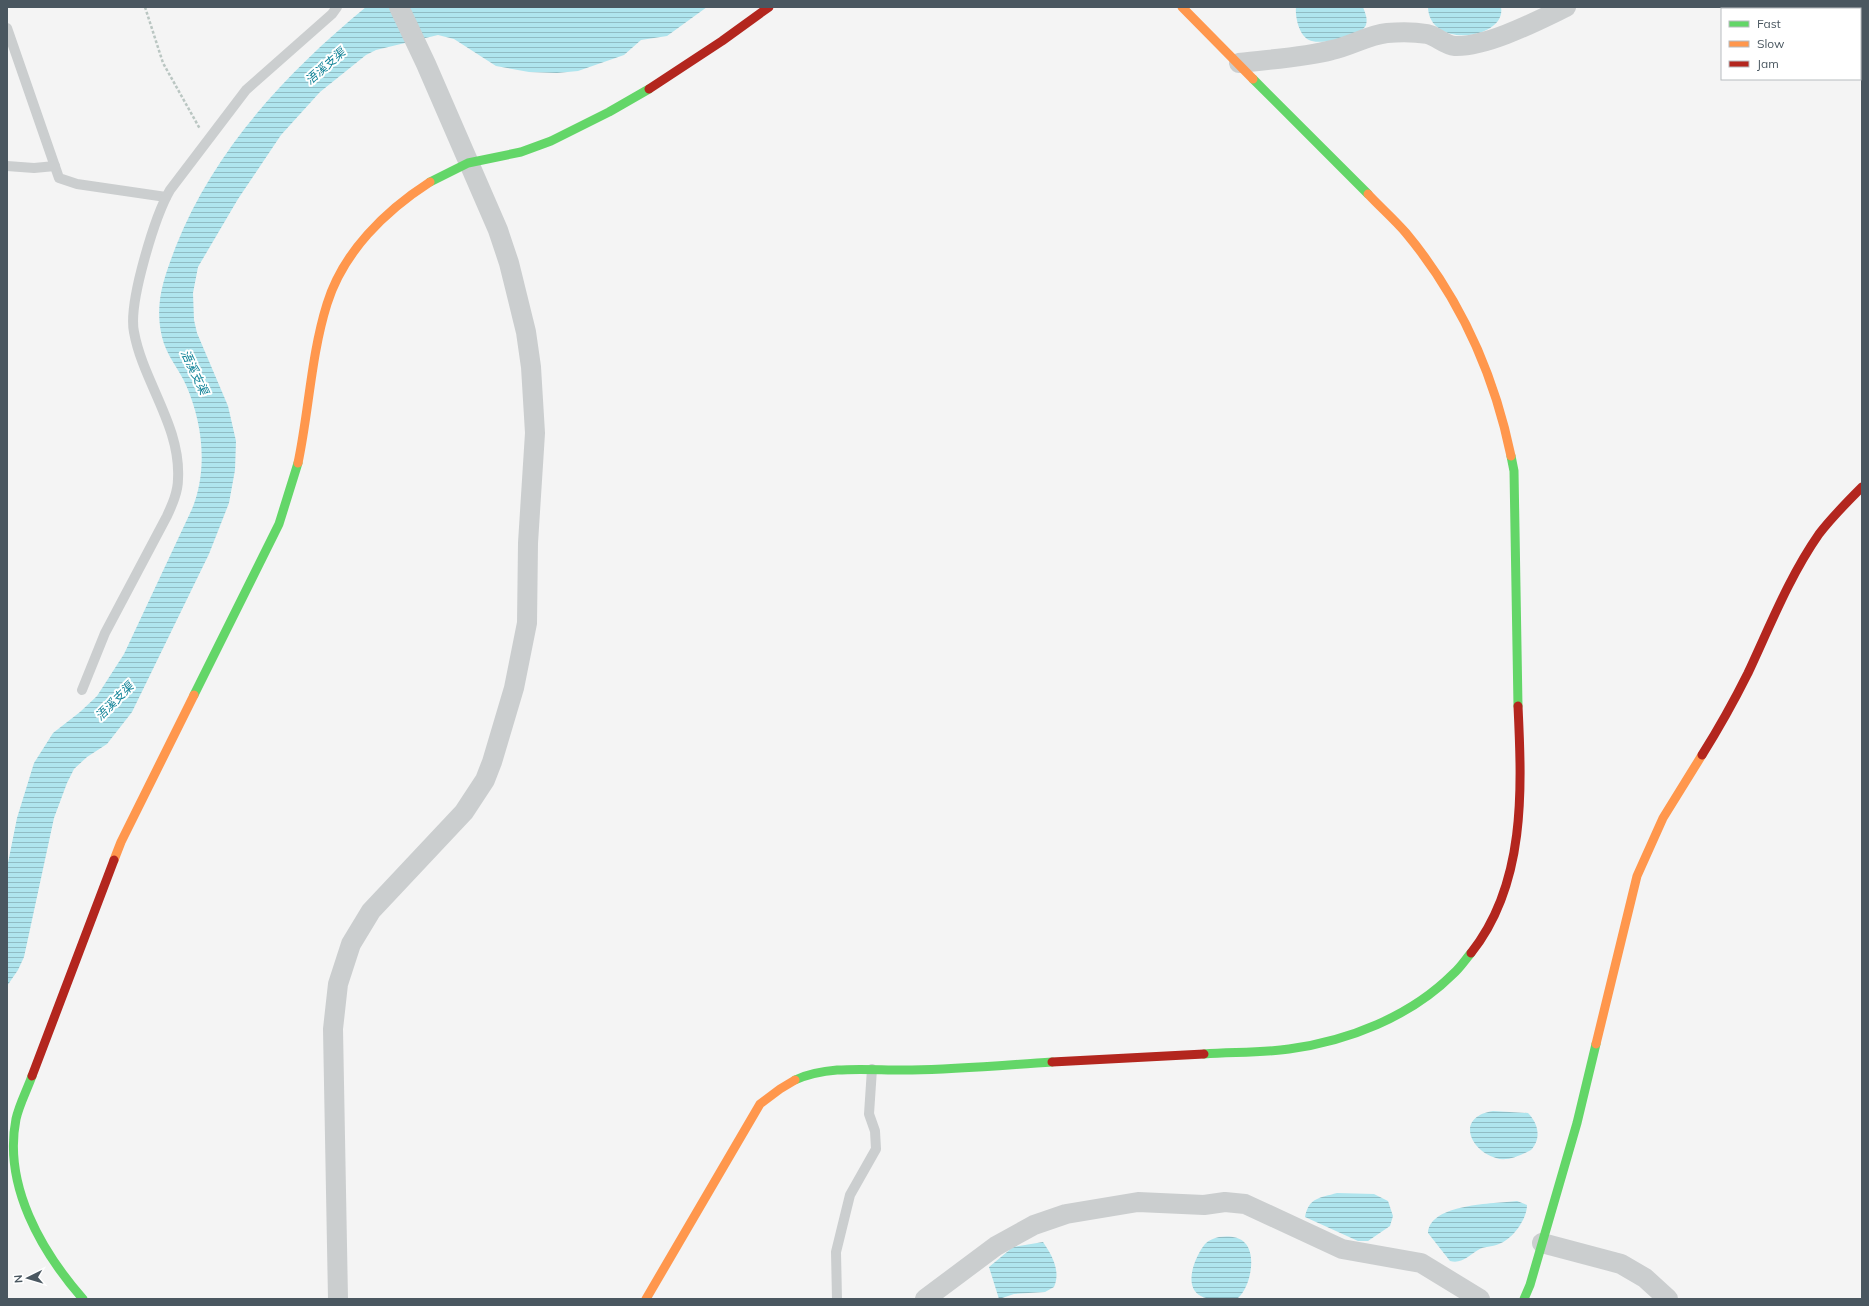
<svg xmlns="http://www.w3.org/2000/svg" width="1869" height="1306" viewBox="0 0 1869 1306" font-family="Mulish,'Noto Sans SC',sans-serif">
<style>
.water{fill:url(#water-rules)}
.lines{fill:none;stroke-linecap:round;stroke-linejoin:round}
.path{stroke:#bac6c2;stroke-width:2.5;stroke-dasharray:3 2;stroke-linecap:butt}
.lane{stroke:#cbcecf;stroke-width:10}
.street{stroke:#cbcecf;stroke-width:20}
.fast{stroke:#63d668;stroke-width:9}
.slow{stroke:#ff974d;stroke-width:9}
.jam{stroke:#b3261e;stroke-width:9}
.labels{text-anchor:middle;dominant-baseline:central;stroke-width:4;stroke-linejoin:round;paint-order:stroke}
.water-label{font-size:12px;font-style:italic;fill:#0f8297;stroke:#fff}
</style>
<defs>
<pattern id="water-rules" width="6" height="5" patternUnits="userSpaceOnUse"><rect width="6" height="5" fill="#afe5ee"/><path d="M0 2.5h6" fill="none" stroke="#90bcc4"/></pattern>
</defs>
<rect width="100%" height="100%" fill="#f4f4f4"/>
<g class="water">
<path d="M366,7H707L667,36L641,40L624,55L578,71L557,73L529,72L496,66L454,39L438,35L376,50L366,55L320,92L281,135L238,199L198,267L193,293L194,320L197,333L228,406L236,441L235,470L229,503L209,554L132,712L107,744L87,757L74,769L67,783L54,818L24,957L18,970L7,986V868L17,818L34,763L53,733L80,712L97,696L124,654L192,509C208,470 203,424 186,385C179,369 166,355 162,337C154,303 164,278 176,246C214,150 287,72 366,7Z"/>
<path d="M1296,7H1363C1365,13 1368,18 1366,25C1362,36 1319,46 1309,40C1299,35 1295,17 1296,7Z"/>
<path d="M1428,7H1501C1507,39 1429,50 1428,7Z"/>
<path d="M1493,1111L1528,1113C1538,1123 1542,1138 1531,1150C1521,1155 1507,1162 1496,1158C1470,1151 1455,1117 1493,1111Z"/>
<path d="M1337,1193L1374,1194L1388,1201L1393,1216L1390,1226L1368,1241H1358L1305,1217C1309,1197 1320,1198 1337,1193Z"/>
<path d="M1517,1201L1527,1205C1527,1219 1513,1239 1499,1244C1492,1247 1484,1246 1478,1250C1468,1256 1462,1264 1450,1261L1428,1233C1430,1203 1494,1204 1517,1201Z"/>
<path d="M1219,1237C1227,1236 1239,1236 1245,1243C1257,1255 1250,1288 1238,1298C1225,1299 1210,1302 1199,1295C1183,1284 1196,1255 1205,1244C1209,1240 1214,1238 1219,1237Z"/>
<path d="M1043,1242C1052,1255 1061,1271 1054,1287L1045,1292L1014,1294L999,1299L989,1267L1013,1247Z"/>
</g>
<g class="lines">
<path class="path" d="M145,7L163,63L200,129"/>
<g class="lane">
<path d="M7,28L59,178L77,184L166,197"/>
<path d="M7,166L34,168L55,166"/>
<path d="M82,690L105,633L167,516C172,505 178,492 178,479C181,426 143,382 134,332C128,303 155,216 170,190L246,90L332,14L337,7"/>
<path d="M837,1299L836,1252L850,1195L876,1149L875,1131L869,1114L872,1069"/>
</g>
<g class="street">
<path d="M1239,63C1270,59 1302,58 1332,50C1351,46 1368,35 1387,33C1399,32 1415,32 1427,34C1437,36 1444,45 1455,46C1487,47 1537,21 1566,7"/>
<path d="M1542,1243L1621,1264L1645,1278L1668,1299"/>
<path d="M338,1299L333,1029L338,984L351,944L371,911L464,812L485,780L492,762L514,688L527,623L528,543L535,433L531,367L526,332L509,263L498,230L426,64L399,7"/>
<path d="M925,1299L996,1246L1034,1225L1066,1214L1138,1202L1204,1205L1225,1202L1245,1204L1342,1249L1421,1263L1480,1299"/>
</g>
<g class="fast">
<path d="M1253,79L1368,194"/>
<path d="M430,182L468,163L521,152L551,141L609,112L649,89"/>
<path d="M1511,456L1514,471L1518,706"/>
<path d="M194,695L279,524L298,463"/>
<path d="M1204,1054C1232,1052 1261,1053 1289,1049C1348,1041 1410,1017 1453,974C1460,968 1465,960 1471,953"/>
<path d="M32,1076C27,1090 19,1105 16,1119C3,1185 41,1251 83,1299"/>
<path d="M795,1080C831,1064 873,1071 912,1070C959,1069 1005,1065 1052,1062"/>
<path d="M1524,1299L1530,1285L1577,1123L1596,1044"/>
</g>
<g class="slow">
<path d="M1182,7L1253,79"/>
<path d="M1368,194C1380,207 1394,219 1406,233C1460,298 1494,374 1511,456"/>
<path d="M298,463C309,411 311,355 327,304C343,252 385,211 430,182"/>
<path d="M114,860L121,842L194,695"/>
<path d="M1596,1044L1637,876L1663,818L1702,755"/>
<path d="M646,1299L760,1104L780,1089L795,1080"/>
</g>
<g class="jam">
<path d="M649,89L722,41L769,7"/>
<path d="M1702,755C1719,728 1734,701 1748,673C1770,626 1789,577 1819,534C1832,517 1847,502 1862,487"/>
<path d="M1471,953C1526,884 1522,790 1518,706"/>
<path d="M1052,1062L1204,1054"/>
<path d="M32,1076L114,860"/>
</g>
</g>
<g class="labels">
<g class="water-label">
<text transform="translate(325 66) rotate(-41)">浯溪支渠</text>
<text transform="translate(195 372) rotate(65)">浯溪支渠</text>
<text transform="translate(114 701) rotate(-45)">浯溪支渠</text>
</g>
</g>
<rect width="1869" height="1306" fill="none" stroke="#4a5760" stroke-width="16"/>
<rect x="1721" y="8" width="140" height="72" fill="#ffffff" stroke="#b7bcbf"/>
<rect x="1729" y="21" width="20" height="6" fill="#63d668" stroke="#b7bcbf"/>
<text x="1757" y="28" font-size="12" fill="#4a5760">Fast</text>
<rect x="1729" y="41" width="20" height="6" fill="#ff974d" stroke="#b7bcbf"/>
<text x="1757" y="48" font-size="12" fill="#4a5760">Slow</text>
<rect x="1729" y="61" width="20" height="6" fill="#b3261e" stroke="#b7bcbf"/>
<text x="1757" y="68" font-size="12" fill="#4a5760">Jam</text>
<g transform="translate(28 1278) rotate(265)" stroke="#ffffff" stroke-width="3" paint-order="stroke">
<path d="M0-3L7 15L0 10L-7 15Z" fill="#4a5760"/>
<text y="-6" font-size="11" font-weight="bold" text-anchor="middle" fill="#4a5760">N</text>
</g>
</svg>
